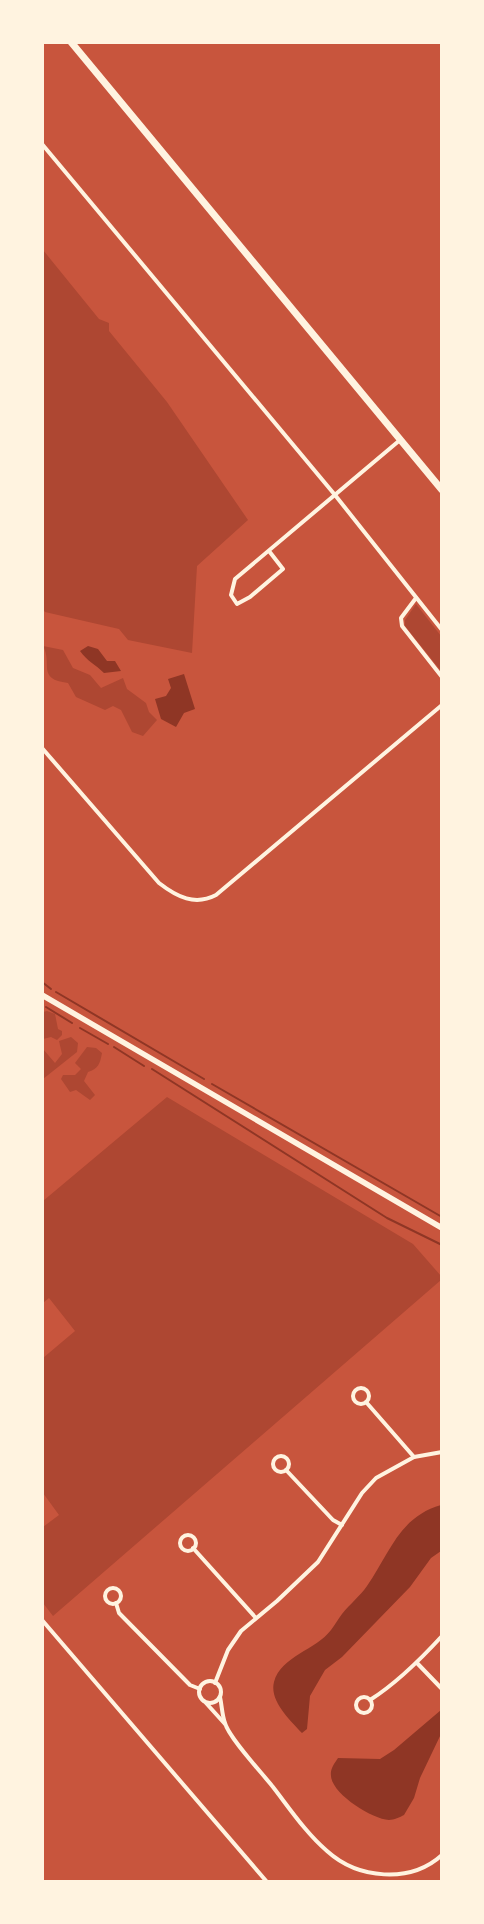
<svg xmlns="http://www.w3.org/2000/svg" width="484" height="1924" viewBox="0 0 484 1924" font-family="'Noto Serif',serif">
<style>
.green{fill:#ae4732}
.water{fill:#8f3625}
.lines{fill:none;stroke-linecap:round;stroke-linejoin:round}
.stream{stroke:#8f3625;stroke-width:2}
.minor{stroke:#fff3e0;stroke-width:4}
.secondary{stroke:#fff3e0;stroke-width:5.5}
.trunk{stroke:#fff3e0;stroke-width:7}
</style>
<rect width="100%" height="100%" fill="#c8553d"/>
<g class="green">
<path d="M43,250L99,319L109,323V331L167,402L248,520L197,566L192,653L128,640L119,629L45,612L43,609Z"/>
<path d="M416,604L441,636V671L405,626V620Z"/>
<path d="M43,646L63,650L73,668L90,675L101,688L123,678L127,689L146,703L149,712L157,720L143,736L132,732L121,710L113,706L105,710L76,697L68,683C36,679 53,664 43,646Z"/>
<path d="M47,1011L55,1014L58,1029L62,1031V1035L57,1040L51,1037L43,1039V1012Z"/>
<path d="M71,1037L78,1043L77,1052L43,1079V1049L55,1063L62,1054L59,1041Z"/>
<path d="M87,1047L96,1048L102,1053C100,1064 98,1069 88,1072L84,1081L95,1095L90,1100L76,1090L70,1092L61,1079L63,1075H75L81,1069L75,1063Z"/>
<path d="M167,1097L413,1244L441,1276V1280L53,1616L43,1603V1527L59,1515L43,1493V1358L75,1331L49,1298L43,1303V1201Z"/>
</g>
<g class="water">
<path d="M88,646L98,649L107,661H115L121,671L104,673C95,664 88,662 80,651Z"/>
<path d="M184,674L195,709L184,713L176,727L161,719L155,699L166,696L171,688L168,679Z"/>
<path d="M441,1505V1551L431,1558L410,1587L342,1657L325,1670L310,1696L307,1729L302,1733C291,1721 269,1701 274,1682C281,1656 316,1650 331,1630C335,1625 338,1619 342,1614C350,1604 360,1596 367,1586C390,1553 399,1517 441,1505Z"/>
<path d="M441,1710V1734L420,1778L414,1798L404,1815C400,1817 394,1820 389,1820C372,1819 332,1794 331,1776C330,1769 334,1764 338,1758L380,1759L394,1750Z"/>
</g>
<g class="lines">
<g class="stream">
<path d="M42,982L51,989"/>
<path d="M56,992L204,1079"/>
<path d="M46,1007L72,1023"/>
<path d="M80,1028L108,1044"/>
<path d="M114,1047L144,1066"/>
<path d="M152,1069L387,1218L442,1245"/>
<path d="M212,1084L442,1217"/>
</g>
<g class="minor">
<path d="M42,144L335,495L442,630"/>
<path d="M269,551L283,569L250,597L237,604L231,595L235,579L400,440"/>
<path d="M416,598L401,618L402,626L442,677"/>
<path d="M42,748L159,883C177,897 195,906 216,895L442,705"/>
<circle cx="361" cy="1396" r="8"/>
<path d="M366,1402L414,1457"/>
<circle cx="281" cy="1464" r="8"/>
<path d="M286,1470L333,1520L342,1525"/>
<circle cx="188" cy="1543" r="8"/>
<path d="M193,1548L255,1617"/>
<circle cx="113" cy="1596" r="8"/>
<path d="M116,1603L119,1613L190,1685L200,1689"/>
<path d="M42,1620L267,1882"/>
<path d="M417,1663L442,1689"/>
<circle cx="210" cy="1692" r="11"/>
<path d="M215,1683L228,1650L241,1631L277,1601L318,1562L362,1493L376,1478L414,1457L442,1452"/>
<path d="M220,1697C222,1706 222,1715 225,1723C229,1738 262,1773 273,1787C290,1809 306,1833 327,1851C358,1879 410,1884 442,1855"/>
<circle cx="364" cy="1705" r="8"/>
<path d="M370,1700C397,1683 420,1660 442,1636"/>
<path d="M206,1703L225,1724"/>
</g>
<path class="secondary" d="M42,995L442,1228"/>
<path class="trunk" d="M71,42L442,490"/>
</g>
<rect width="484" height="1924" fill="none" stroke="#fff3e0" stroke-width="88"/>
</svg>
